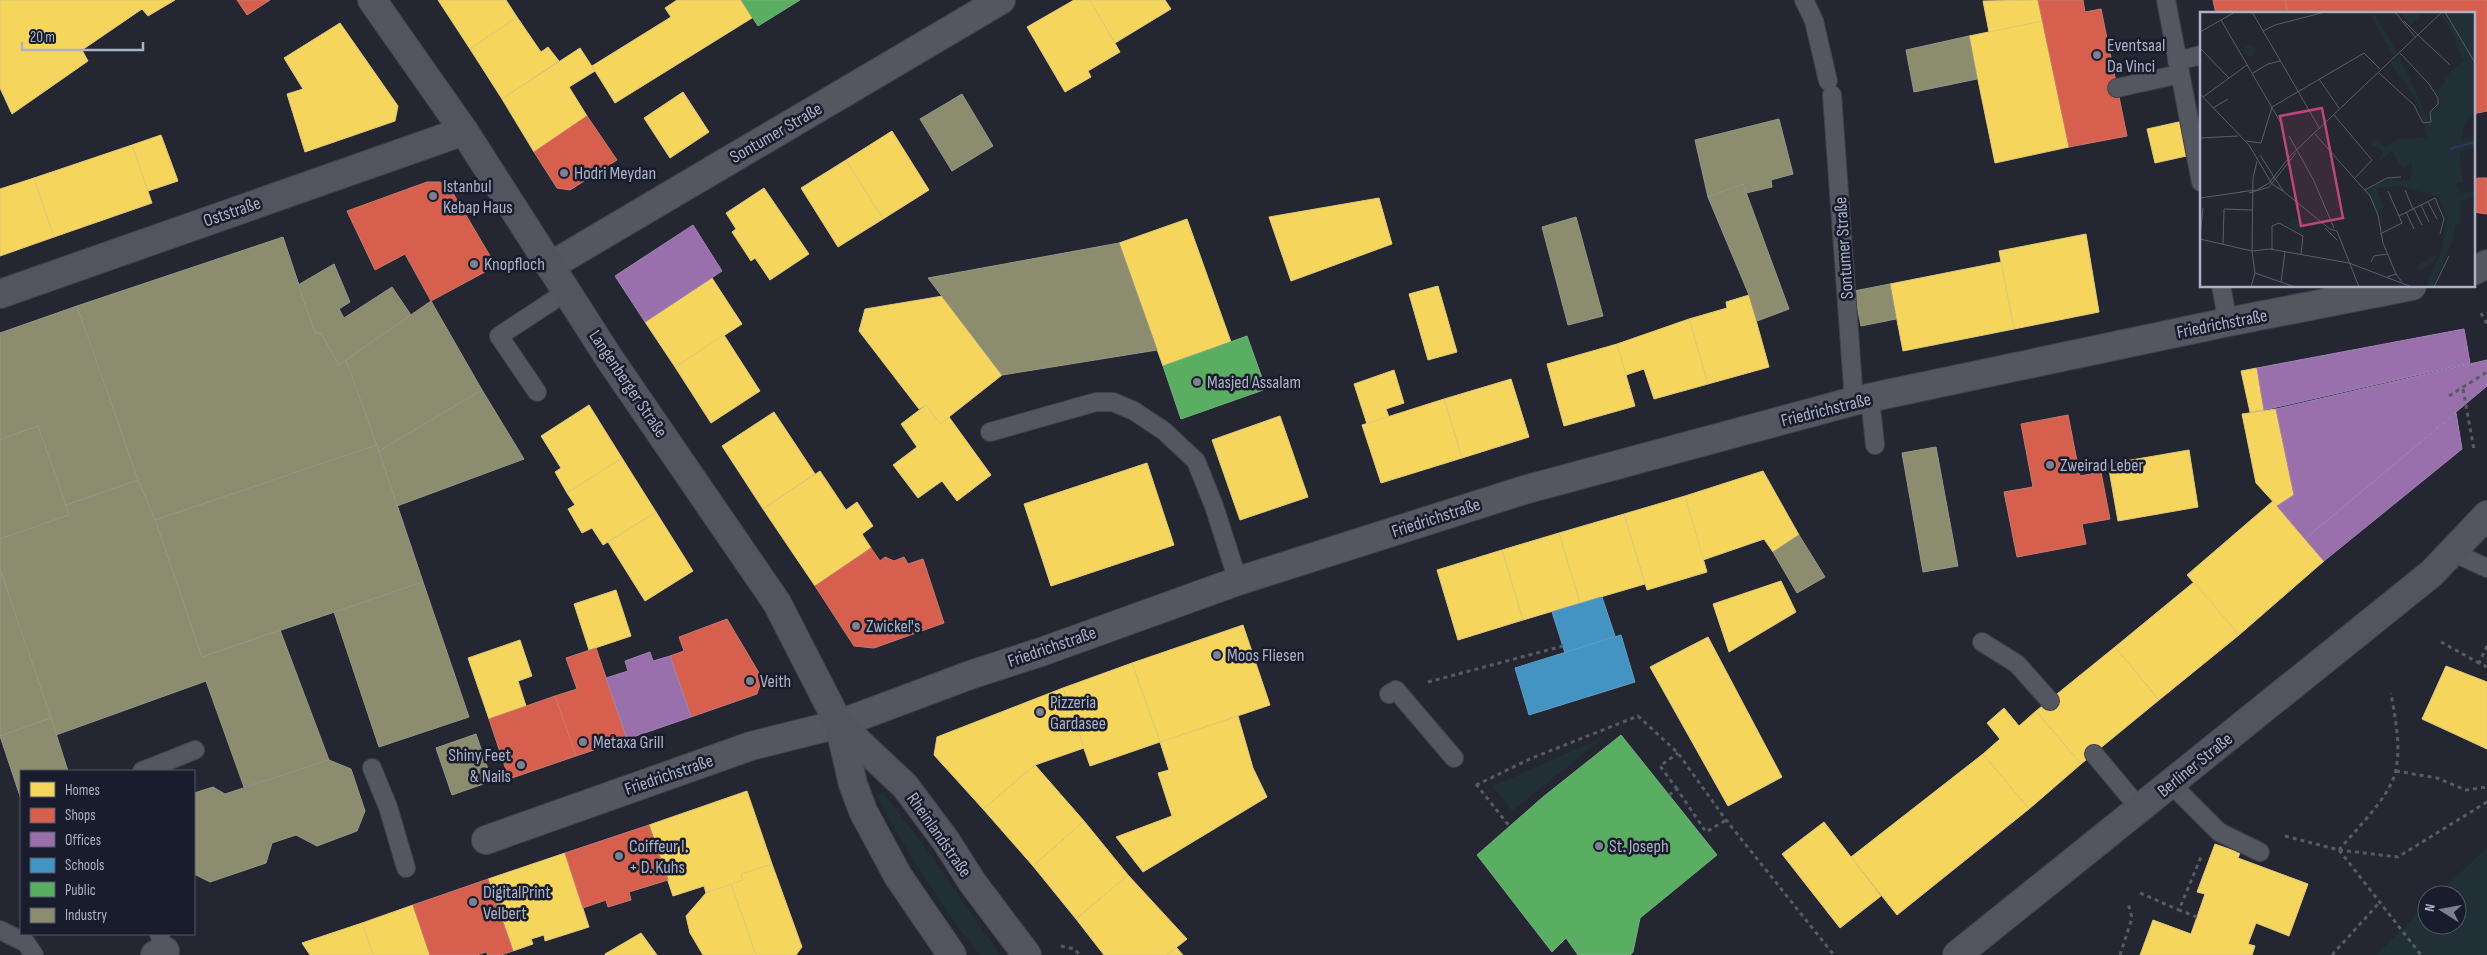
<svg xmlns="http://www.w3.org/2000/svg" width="2487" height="955" viewBox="0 0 2487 955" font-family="'Sofia Sans Condensed',sans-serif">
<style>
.green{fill:#213037}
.homes{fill:#f6d55c;stroke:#e0ca7c}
.shops{fill:#d6604d;stroke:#c97871}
.offices{fill:#9970ab;stroke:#9f84b3}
.schools{fill:#4393c3;stroke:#629cc4}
.public{fill:#5aae61;stroke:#73af7f}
.industry{fill:#8c8c6e;stroke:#969788}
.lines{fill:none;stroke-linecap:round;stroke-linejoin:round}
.service-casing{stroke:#40424b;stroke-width:20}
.minor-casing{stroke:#40424b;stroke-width:30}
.secondary-casing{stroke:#40424b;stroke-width:30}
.path{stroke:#565b64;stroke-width:3;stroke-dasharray:4 4;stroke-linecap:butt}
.service{stroke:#545660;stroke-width:18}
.minor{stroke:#545660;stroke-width:28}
.secondary{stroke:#52555f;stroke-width:28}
.poi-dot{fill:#7c8191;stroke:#181c2c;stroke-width:2}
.labels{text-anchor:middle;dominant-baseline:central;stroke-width:5;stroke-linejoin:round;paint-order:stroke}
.poi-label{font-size:18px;fill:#acb1c5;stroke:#181c2c;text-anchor:start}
.street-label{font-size:18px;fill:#acb1c5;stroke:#181c2c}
.inset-river{fill:none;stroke:#2c3658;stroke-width:2.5}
.inset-road{fill:none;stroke:#5a5e6c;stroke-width:1}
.view{fill:#bb467b;fill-opacity:0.15;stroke:#bb467b;stroke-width:2.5}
.inset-edge{fill:none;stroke:#acb1c5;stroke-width:2.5}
</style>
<rect width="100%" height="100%" fill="#242731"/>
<g class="green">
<path d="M1606,736L1512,811L1493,786Z"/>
<path d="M883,793L930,854L1000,955H980C939,904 907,852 876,795Z"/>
<path d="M2487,848V955H2376L2427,905V925H2457V895H2437Z"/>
</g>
<g class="homes">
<path d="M0,0H175L148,16L142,9L82,50L88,61L12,114L0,88Z"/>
<path d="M438,0H506L517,17L470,49Z"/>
<path d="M677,0H741L752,18L615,103L592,66L671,17L665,8Z"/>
<path d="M1074,0H1090L1120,52L1088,71L1091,77L1065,92L1027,27Z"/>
<path d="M1090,0H1165L1171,9L1115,43Z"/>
<path d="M2038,0L2043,21L1989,32L1983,1Z"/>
<path d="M517,17L541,52L548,47L559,61L502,99L470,49Z"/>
<path d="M2043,21L2069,147L1995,163L1969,36Z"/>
<path d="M340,23L398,106L395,121L305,152L287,94L303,89L284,58Z"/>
<path d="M580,48L595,71L569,87L587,116L534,152L502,99Z"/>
<path d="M683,92L709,132L670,158L644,118Z"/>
<path d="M2183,121L2191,155L2155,163L2147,129Z"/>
<path d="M892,131L929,190L883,219L846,160Z"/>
<path d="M161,135L178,181L148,191L132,145Z"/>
<path d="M132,145L152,203L54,237L34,178Z"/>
<path d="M846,160L883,219L838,247L801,188Z"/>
<path d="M34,178L54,237L0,256V189Z"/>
<path d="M764,188L809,254L770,280L755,258L751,261L732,232L736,229L726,213Z"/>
<path d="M1379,198L1392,244L1291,281L1269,217Z"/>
<path d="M1187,219L1231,342L1163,366L1119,243Z"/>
<path d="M2086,234L2099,312L2014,329L1999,251Z"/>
<path d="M2001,262L2014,329L1903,351L1890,284Z"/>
<path d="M712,278L742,324L675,367L645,322Z"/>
<path d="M1438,286L1457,352L1428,360L1409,294Z"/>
<path d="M1749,295L1769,367L1708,384L1689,319L1727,308L1726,302Z"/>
<path d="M943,296L1002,375L940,424L926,405L919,409L859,331L865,309Z"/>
<path d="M1689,319L1708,384L1654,399L1644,369L1626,375L1617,344Z"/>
<path d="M724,335L760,391L711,423L675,367Z"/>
<path d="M1617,344L1635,406L1564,426L1547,364Z"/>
<path d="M2257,368L2264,410L2250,412L2241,371Z"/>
<path d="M1394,370L1404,403L1386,409L1389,417L1367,424L1354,384Z"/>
<path d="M1511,379L1529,437L1462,458L1444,399Z"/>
<path d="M1444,399L1462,458L1381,483L1362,425Z"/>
<path d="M589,405L622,458L567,493L555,472L561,468L541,436Z"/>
<path d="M926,405L940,424L949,417L991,475L957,501L942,481L918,498L893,465L917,447L901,424Z"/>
<path d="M2276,409L2294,495L2277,506L2256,483L2242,414Z"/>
<path d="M774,412L815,474L763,509L722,446Z"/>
<path d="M1280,416L1308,497L1240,520L1212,440Z"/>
<path d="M2189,450L2198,507L2118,521L2108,464Z"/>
<path d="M622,458L656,512L603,545L592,528L582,533L568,509L575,505L567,493Z"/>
<path d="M1147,463L1174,545L1051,586L1024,504Z"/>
<path d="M820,471L846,510L857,502L873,526L862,534L871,548L815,586L763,509Z"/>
<path d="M1763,471L1799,535L1773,552L1764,539L1703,560L1685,496Z"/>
<path d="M1685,496L1707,572L1647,590L1624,514Z"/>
<path d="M2273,501L2324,561L2239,635L2187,575Z"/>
<path d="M656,512L693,571L645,601L608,542Z"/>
<path d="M1624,514L1645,584L1580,603L1559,533Z"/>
<path d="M1559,533L1580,603L1523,620L1502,550Z"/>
<path d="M1502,550L1523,620L1458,640L1437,570Z"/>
<path d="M1781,581L1796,612L1729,652L1713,604Z"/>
<path d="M2194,582L2239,635L2159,700L2115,647Z"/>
<path d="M616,590L631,636L589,650L574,604Z"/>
<path d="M1243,625L1270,705L1160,742L1132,663Z"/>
<path d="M1708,637L1782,777L1728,806L1650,667Z"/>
<path d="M520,640L532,676L518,681L526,706L489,719L468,658Z"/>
<path d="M2115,647L2159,700L2081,764L2036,711Z"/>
<path d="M1132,663L1160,742L1090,766L1063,688Z"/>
<path d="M2446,666L2487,682V749L2422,719Z"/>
<path d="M1063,688L1084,748L1035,765L983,809L934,755L937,737Z"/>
<path d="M2004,708L2019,726L2036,711L2081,764L2029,809L1983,754L2000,739L1987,723Z"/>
<path d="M1238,716L1253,768L1267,797L1143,872L1116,837L1172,816L1158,773L1169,770L1160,742Z"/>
<path d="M1983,754L2029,809L1897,915L1851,857Z"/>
<path d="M1035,765L1084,821L1033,866L983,809Z"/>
<path d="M747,791L772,864L741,874L743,880L706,893L704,886L673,896L649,825Z"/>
<path d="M1084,821L1128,875L1076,919L1033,866Z"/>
<path d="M1824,822L1881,896L1840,928L1782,854Z"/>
<path d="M2215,844L2240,853L2238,858L2308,884L2289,936L2256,923L2248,944L2255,946L2252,955H2140L2153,920L2191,934L2205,894L2197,892Z"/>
<path d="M565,853L589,927L545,941L544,935L531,939L533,944L513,951L488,879Z"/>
<path d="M772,864L802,947L796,955H756L731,884L743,880L741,874Z"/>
<path d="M1128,875L1187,939L1167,955H1104L1076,919Z"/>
<path d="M731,884L756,955H703L690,933L686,916L706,893Z"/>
<path d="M413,905L430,955H373L362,923Z"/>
<path d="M362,923L373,955H310L302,943Z"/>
<path d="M641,933L657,955H605V954Z"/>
<path d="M1176,947L1183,955H1167Z"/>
</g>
<g class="shops">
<path d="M237,0H270L247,15Z"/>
<path d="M2038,0H2083L2085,12L2101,9L2127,136L2069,147Z"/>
<path d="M2213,0H2285L2288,14H2216Z"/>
<path d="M2285,0H2487V111L2473,114V14H2288Z"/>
<path d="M587,116L617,160L570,190L557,188L534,152Z"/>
<path d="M2478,178H2487V214L2473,212V180Z"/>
<path d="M427,182H440L450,188L496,266L431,301L405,254L375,270L347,211Z"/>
<path d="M2068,415L2080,476L2101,472L2110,519L2082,524L2086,544L2017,557L2004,492L2033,487L2021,424Z"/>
<path d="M871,548L880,561L885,557L894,561L904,557L908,564L923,559L944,623L874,648L854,646L815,586Z"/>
<path d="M727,619L762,678L757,694L691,717L670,656L684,651L679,637Z"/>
<path d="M596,648L627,739L576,756L555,696L577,689L566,658Z"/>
<path d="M555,696L576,756L509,779L489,719Z"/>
<path d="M649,825L668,880L629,892L631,900L608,907L606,900L583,908L565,853Z"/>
<path d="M488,879L513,951L501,955H488L486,952L477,955H430L413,905Z"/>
</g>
<g class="offices">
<path d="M693,225L722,271L645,322L615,276Z"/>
<path d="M2464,329L2470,363L2264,410L2257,368Z"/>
<path d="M2487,360V386L2305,539L2277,506L2294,495L2276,409Z"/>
<path d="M2456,413L2462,449L2324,561L2305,539Z"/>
<path d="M650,652L653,661L670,656L691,717L627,739L606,678L628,671L625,661Z"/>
</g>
<g class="schools">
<path d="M1602,597L1615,636L1565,653L1552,612Z"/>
<path d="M1621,635L1635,682L1529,715L1515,668Z"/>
</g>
<g class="public">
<path d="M741,0H800L758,26Z"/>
<path d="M1247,336L1266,389L1181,419L1163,366Z"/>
<path d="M1621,735L1717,855L1640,918L1633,952L1630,955H1578L1566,938L1552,952L1477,855L1543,797Z"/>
</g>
<g class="industry">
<path d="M1969,36L1977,79L1914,92L1906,50Z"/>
<path d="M962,94L993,146L952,171L920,119Z"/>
<path d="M1779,119L1793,174L1771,180L1772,187L1746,193L1743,184L1708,197L1695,140Z"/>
<path d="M1743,184L1789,309L1757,321L1749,295L1708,197Z"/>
<path d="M1576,217L1603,316L1568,325L1542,227Z"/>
<path d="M283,237L315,333H321L339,365L346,360L377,445L155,520L138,480L77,306Z"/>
<path d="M1119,243L1157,350L1002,375L928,278Z"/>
<path d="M334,264L350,302L339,309L344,318L392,287L411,315L339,365L321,333H315L298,285Z"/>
<path d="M1890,284L1896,319L1861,326L1854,291Z"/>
<path d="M431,301L482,390L379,451L346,360Z"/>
<path d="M77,306L138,480L66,505L38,426L0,440V333Z"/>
<path d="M482,390L524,459L397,506L379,451Z"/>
<path d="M38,426L69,515L0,539V440Z"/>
<path d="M377,445L423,582L202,657L155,520Z"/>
<path d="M1936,447L1958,566L1923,572L1902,453Z"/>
<path d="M138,480L155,520L202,657L280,630L329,760L244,787L206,681L56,735L0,569V539L69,515L66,505Z"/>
<path d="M1799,535L1825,577L1797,593L1773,552Z"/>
<path d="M0,569L51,718L0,736Z"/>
<path d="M423,582L469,717L379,747L334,612Z"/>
<path d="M51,718L68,771H21V799L0,736Z"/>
<path d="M476,734L492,781L452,795L436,748Z"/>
<path d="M329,760L351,769L365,811L357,831L317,846L296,835L272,843L266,863L210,882L194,874V793L213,787L225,794Z"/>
</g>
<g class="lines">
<defs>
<g id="service">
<path d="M1804,0L1814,21L1828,81"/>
<path d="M2166,0L2201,182"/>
<path d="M2177,61L2201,55"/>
<path d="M2117,88L2180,74"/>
<path d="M1832,95L1854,401"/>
<path d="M2221,286L2228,322"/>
<path d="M537,392L499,336L566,292"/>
<path d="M1870,398L1875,445"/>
<path d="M990,432L1096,402H1113L1134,411L1164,431L1196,461L1214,506L1238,581"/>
<path d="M2463,557L2487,568"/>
<path d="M1982,642L2017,664L2050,701"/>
<path d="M1389,694L1396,690L1454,758"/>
<path d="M2094,754L2140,809"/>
<path d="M372,768L388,807L406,868"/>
<path d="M142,771L195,750"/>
<path d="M2171,784L2219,832L2260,852"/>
<path d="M0,930L26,943L34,955"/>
<path d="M159,934L165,951"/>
</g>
<g id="minor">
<path d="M550,266L1001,0"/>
<path d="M2473,271L2487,264"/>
<path d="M486,840L751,746L839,724L973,674L1041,652L1238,581L1524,490L1854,401L2228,322L2412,286"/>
<path d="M155,955L165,951"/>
</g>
<g id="secondary">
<path d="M372,0L464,131L609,358L777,603L839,724L853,784L863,811L898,876L952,955"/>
<path d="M0,294L464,131"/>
<path d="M839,724L905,786L946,841L972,882L1027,955"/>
<path d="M1957,955L2432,573L2487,515"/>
</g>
</defs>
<use href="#service" class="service-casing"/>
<use href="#minor" class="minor-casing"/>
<use href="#secondary" class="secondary-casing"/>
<g class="path">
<path d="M2481,313L2487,324"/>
<path d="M2463,389L2474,450"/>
<path d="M2449,396L2487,372"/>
<path d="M2441,642L2479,663"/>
<path d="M2487,646L2479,663L2487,667"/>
<path d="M1428,682L1563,646"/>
<path d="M2396,771L2437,778L2466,790L2487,787"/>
<path d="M1476,784L1510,827"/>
<path d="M1476,785L1532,758L1638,716L1678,753L1726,820L1834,955"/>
<path d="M1677,789L1660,766L1678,753"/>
<path d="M1669,795L1677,789L1706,832L1726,820"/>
<path d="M2285,836L2339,850L2421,955"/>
<path d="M2339,850C2356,829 2392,795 2396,769C2401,744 2395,718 2391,693"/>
<path d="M2339,850L2398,857L2487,802"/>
<path d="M2140,893L2179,910"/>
<path d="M2197,917L2179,910L2201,857"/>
<path d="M1061,946L1074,949L1080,955"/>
<path d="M2120,955L2132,918L2128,903"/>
<path d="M2332,955L2379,903"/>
</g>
<use href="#service" class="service"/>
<use href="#minor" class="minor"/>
<use href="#secondary" class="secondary"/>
</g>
<g class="poi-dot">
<circle cx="2097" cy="55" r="5"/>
<circle cx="564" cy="173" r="5"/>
<circle cx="433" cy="196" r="5"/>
<circle cx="474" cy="264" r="5"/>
<circle cx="1197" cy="382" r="5"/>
<circle cx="2050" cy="465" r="5"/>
<circle cx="856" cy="626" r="5"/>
<circle cx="1217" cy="655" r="5"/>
<circle cx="750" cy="681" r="5"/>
<circle cx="1040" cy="712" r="5"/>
<circle cx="583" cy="742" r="5"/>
<circle cx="521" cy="765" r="5"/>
<circle cx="1599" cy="846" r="5"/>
<circle cx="619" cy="856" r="5"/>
<circle cx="473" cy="902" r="5"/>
</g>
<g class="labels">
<g class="poi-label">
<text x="2107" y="45">Eventsaal<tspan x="2107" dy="21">Da Vinci</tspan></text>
<text x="574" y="173">Hodri Meydan</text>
<text x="443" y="186">Istanbul<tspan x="443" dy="21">Kebap Haus</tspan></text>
<text x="484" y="264">Knopfloch</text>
<text x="1207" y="382">Masjed Assalam</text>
<text x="2060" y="465">Zweirad Leber</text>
<text x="866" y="626">Zwickel's</text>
<text x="1227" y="655">Moos Fliesen</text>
<text x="760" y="681">Veith</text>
<text x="1050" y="702">Pizzeria<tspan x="1050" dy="21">Gardasee</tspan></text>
<text x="593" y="742">Metaxa Grill</text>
<text x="511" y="755" text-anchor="end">Shiny Feet<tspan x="511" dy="21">&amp; Nails</tspan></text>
<text x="629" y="846">Coiffeur I.<tspan x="629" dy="21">+ D. Kuhs</tspan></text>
<text x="1609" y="846">St. Joseph</text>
<text x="483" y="892">DigitalPrint<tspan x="483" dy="21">Velbert</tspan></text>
</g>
<g class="street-label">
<text transform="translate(776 133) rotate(-30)">Sontumer Straße</text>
<text transform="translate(232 212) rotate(-19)">Oststraße</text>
<text transform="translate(1844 248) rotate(-94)">Sontumer Straße</text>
<text transform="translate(2222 324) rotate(-11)">Friedrichstraße</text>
<text transform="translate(628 384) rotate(56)">Langenberger Straße</text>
<text transform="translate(1826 410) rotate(-14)">Friedrichstraße</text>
<text transform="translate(1436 518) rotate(-18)">Friedrichstraße</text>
<text transform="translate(1052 647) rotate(-19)">Friedrichstraße</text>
<text transform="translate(2195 765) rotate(-39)">Berliner Straße</text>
<text transform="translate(669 775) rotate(-19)">Friedrichstraße</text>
<text transform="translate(939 835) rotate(55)">Rheinlandstraße</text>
</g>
</g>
<g transform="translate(2200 12)">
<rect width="275" height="275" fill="#242731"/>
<path d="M200,0H224L211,14ZM239,0H269L275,8V101L264,111L261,128L275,123V135L260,141L263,170L256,172L260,181L275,179V185L261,189V211L255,214L253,227L233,275H226L241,240L247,205L238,185L200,174L183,175L176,177L184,195L177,199L166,178L188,167L210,168L212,151L202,157L192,139L177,151L183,140L171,132L176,128L185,135L196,128L227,125L219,92L191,51L199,44L230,111L231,100L241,87L236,79L245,71L243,66L264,49L256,34L255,24ZM175,2L196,39V41L189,48L183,42L189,47L193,44L172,6ZM44 39a6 6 0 1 1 12 0a6 6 0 1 1-12 0ZM93,205L106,213L102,221L88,213ZM236,242L234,250L218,260V253Z" fill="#213037"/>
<path class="inset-river" d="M250,137L275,130"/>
<path class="inset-road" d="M52,0L120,117M195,0L216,26M245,0L275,51M21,8L81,111M204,9L218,23M63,19L75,13L125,0M0,20L35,0M218,23L250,53M0,36L29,66M53,61L68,52L80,49M179,61L214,93L223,111L231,110L230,100L238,92V86L229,72L200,41M119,67L139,96M0,82L49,133L72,172L83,179M3,85L47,53M72,95L164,41L180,57M13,96L28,87M134,103L172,148L155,166M115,122L170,184L178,203L183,231L196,262M89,124L113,167L134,216M0,126L38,124M46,129L61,131L72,95M60,143L83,179L130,217M165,178L187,166L201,165M205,178L213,197M40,180L57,178L69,171L91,143L242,0M49,181L69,175L96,141M0,186L42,180M228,190L237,207M221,193L229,210M214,197L222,213M206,200L214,217M199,204L235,186L244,207L240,222M125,216L137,228M130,217L137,219L159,275M180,222L202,211L188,179M0,224L3,196M0,227L52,239L70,237L149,251M23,233L24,197L52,198M72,238V214L79,211L103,224L101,243M171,250L174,244L187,242M149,251L212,275M55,261L95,275M187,265L196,262L202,270M81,270L85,240M51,275L55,261L52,239L53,166L57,149M234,275L249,244"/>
<path class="view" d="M122,96L143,206L101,214L80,104Z"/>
<rect width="275" height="275" class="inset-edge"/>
</g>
<rect x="20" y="770" width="175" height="165" fill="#181c2c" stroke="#535869"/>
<rect x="30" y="782" width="25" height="15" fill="#f6d55c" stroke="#535869"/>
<text x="65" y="795" font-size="15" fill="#acb1c5">Homes</text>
<rect x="30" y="808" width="25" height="15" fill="#d6604d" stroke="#535869"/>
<text x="65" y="820" font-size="15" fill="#acb1c5">Shops</text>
<rect x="30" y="832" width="25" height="15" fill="#9970ab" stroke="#535869"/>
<text x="65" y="845" font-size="15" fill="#acb1c5">Offices</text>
<rect x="30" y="858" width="25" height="15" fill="#4393c3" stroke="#535869"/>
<text x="65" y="870" font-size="15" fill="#acb1c5">Schools</text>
<rect x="30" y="882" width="25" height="15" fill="#5aae61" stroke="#535869"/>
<text x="65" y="895" font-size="15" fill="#acb1c5">Public</text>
<rect x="30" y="908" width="25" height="15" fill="#8c8c6e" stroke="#535869"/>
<text x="65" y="920" font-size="15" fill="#acb1c5">Industry</text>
<g transform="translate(2442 910) rotate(281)"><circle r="24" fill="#181c2c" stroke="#535869"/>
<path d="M0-4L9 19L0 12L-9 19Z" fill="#7c8191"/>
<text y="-8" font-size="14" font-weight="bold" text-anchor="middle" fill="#acb1c5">N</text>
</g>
<path d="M22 42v8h121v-8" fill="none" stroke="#acb1c5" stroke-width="2.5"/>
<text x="30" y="42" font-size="15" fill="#acb1c5" stroke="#181c2c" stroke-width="4" paint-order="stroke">20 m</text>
</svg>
